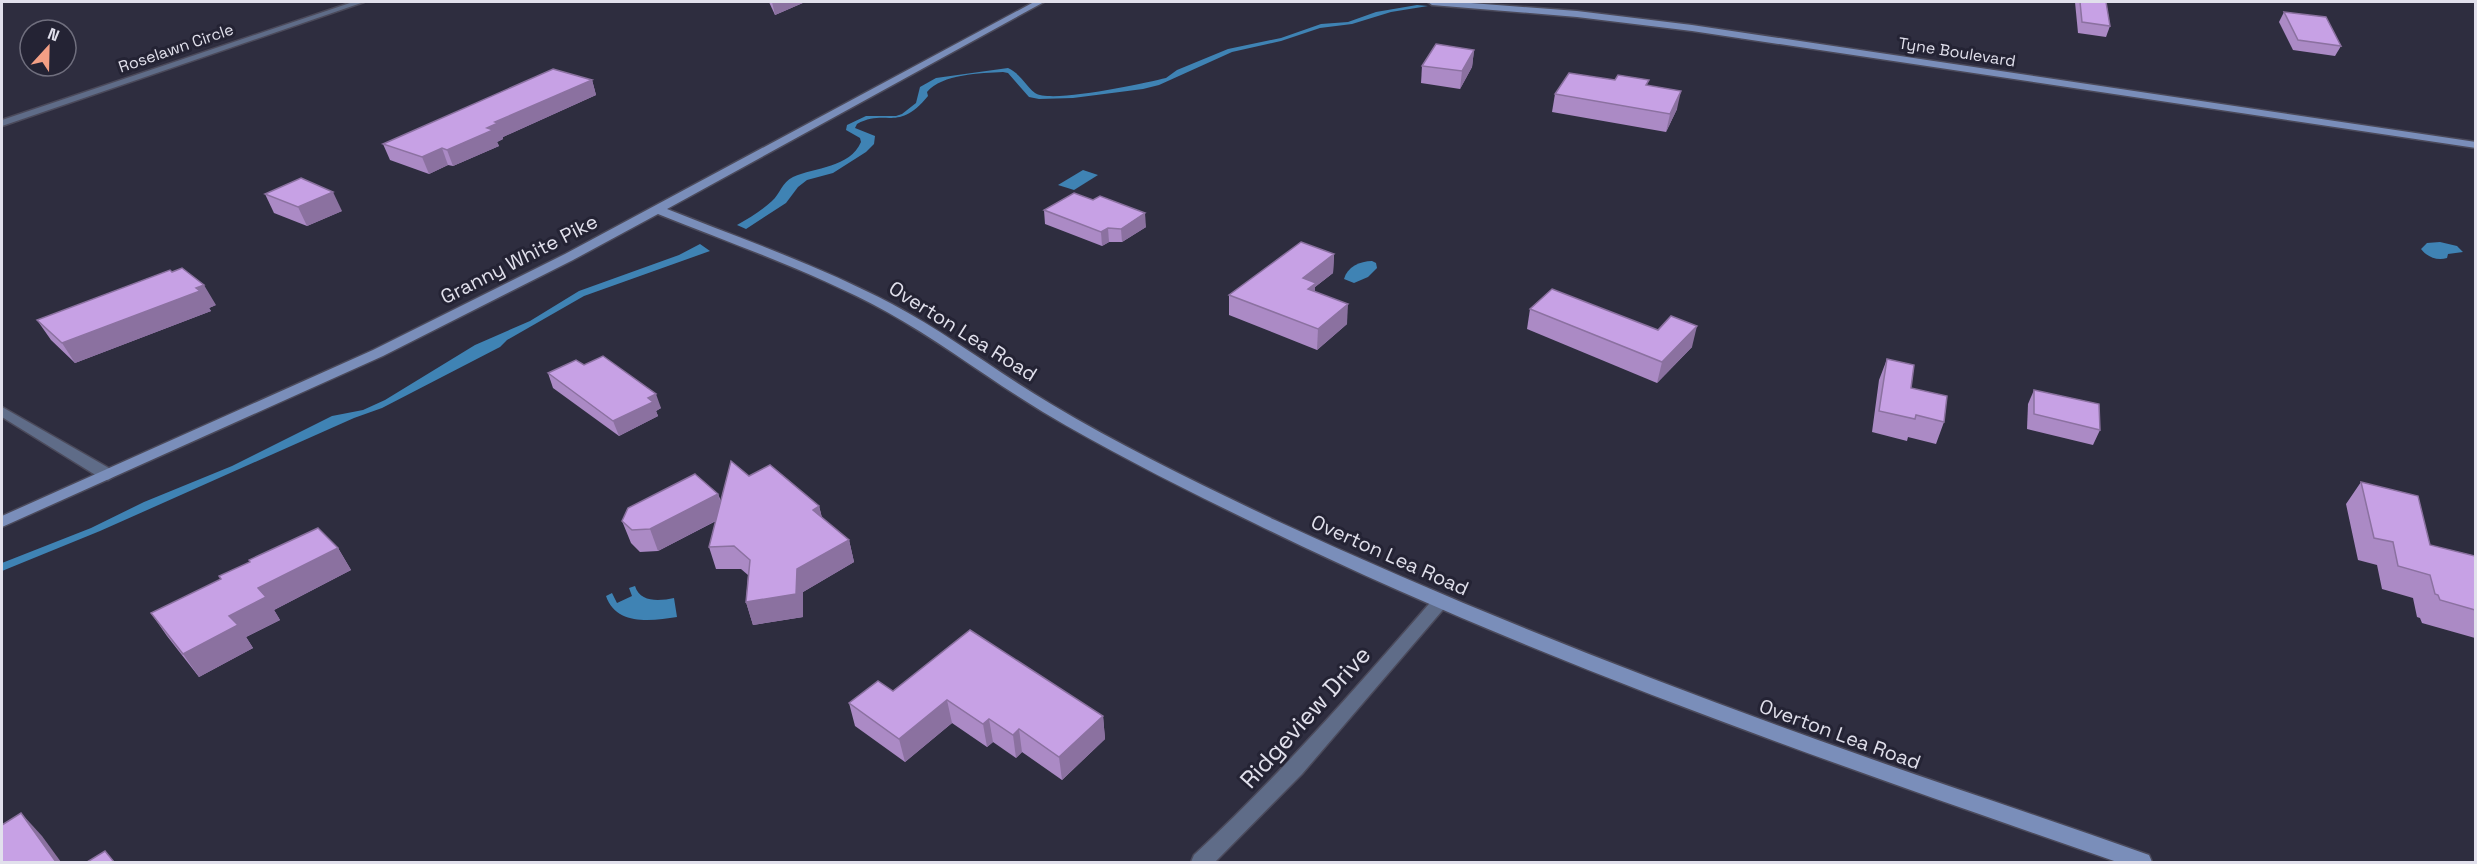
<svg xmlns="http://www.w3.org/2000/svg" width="2477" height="864" viewBox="0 0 2477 864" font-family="'Space Grotesk',sans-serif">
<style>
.water{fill:#3f83b4}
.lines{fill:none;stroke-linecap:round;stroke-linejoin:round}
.street-casing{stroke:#4b4a5b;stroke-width:3}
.secondary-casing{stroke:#4b4a5b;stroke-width:3}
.street{fill:#5f6c88;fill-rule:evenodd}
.secondary{fill:#7a8eba;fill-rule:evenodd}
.wall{fill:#ab8ac5}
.shaded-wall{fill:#8b71a0}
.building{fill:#c7a1e5;stroke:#8b71a0;stroke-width:1.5}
.labels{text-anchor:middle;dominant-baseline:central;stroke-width:6;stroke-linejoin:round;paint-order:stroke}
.far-street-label{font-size:16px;fill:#e1e0ec;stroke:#242334}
.street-label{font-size:20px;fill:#e1e0ec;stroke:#242334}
.near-street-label{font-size:24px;fill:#e1e0ec;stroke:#242334}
</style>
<rect width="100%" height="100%" fill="#2e2d3f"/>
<g class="water">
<path d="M1417,5L1428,6L1391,12L1352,24L1320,28L1281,41L1232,52L1159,85L1143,89L1073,98L1039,99L1029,97L1008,73L1003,72C981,73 942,74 927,92L928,96C898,133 886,108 857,124L855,128L875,136L874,144L866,152L833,173L807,180L798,187L786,203L746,229L737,225C749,218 761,211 772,201C780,194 782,182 793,177C815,167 850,168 861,142L860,138L846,130L847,125L866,116H896L902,114L916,103L920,87L936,78L1008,68C1022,75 1025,85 1035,93C1051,104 1145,83 1166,78L1177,70L1228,49L1281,38L1321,24L1348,22L1376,12Z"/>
<path d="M1083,170L1098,175L1074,190L1058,185Z"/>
<path d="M2440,242L2457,246L2463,252L2448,254L2447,258C2437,261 2427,257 2421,249L2427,243Z"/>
<path d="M700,244L710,251L584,296L507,340L500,347L382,408L354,418L100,531L2,571V563L91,528L144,502L232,466L332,416L363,410L385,400L475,345L530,321L579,291L679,255Z"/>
<path d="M1372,261L1376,263L1377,268L1368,277L1354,283L1344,279C1347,267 1360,261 1372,261Z"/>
<path d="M635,586C640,603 660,601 674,598L677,617C652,621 616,626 606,596L612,593L617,603L632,596L629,588Z"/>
</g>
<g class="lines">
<defs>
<g id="street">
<path d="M353,2H364L2,126V120Z"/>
<path d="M2,407L114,471L116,475L108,480L102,479L2,417Z"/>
<path d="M1441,595L1447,597L1450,601L1447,605L1302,774L1215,862H1191L1194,855C1280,775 1358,686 1435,597Z"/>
</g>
<g id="secondary">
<path d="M1034,2H1044L667,209C742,239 820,266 892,304C947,333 997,372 1051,404C1123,447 1199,484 1275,520C1452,602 1634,674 1818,740C1928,780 2040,816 2149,855L2152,862H2117C1826,761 1533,660 1256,524C1184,489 1112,453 1043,412C990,380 941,342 887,312C814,272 735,245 658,214L573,260L383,356L2,527V516L373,350L565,254Z"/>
<path d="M1428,2H1458L1577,11L1692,25L2476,142V148L1692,31L1577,17L1432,5Z"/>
</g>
</defs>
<use href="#street" class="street-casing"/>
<use href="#secondary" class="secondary-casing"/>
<use href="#street" class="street"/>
<use href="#secondary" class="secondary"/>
</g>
<g class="wall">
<path d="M769,2H805L775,15Z"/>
<path d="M2075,2H2106L2110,26L2106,37L2078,33Z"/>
<path d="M2284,12L2341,46L2335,56L2293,50L2279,22Z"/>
<path d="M1474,50L1472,67L1460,89L1421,83L1422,66Z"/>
<path d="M592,80L596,95L503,137V139L497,142L499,146L453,166L448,165L429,174L390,160L383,144Z"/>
<path d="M1648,85L1677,109L1666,132L1552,112L1555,94Z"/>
<path d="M265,194L342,211L307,226L274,213Z"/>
<path d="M1044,210L1146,227L1122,242H1109L1102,246L1045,224Z"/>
<path d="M1334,254L1333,273L1315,287V291L1347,324L1317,350L1229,315V295Z"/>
<path d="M216,305L209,308L211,311L75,363L51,340L37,320Z"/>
<path d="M1530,309L1692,347L1657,383L1527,329Z"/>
<path d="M1887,359L1911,388L1944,422L1936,444L1908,437L1907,441L1872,432L1879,380Z"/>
<path d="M584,365L661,408L656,411L658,416L619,436L553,388L548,373Z"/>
<path d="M2034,390L2100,430L2093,445L2027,429L2028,404Z"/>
<path d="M749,476L819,506L822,518L849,540L854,562L803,592V617L753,625L746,602L748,575L741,569H716L709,547L716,521L658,551L640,552L631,543L622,521L718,494L721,501Z"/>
<path d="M2361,482L2430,545L2475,556V638L2422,623L2420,618L2417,617L2413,598L2382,589L2377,565L2358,560L2346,504Z"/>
<path d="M338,548L351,570L274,610L280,620L246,637L253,648L199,677L167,636L151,613Z"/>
<path d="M893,691L1103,716L1105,739L1062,780L1022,752L1016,758L993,742L987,747L952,723L905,762L855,726L849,703Z"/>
</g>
<g class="shaded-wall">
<path d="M772,2H805L775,15Z"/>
<path d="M1474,50L1472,67L1460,89L1462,71Z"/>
<path d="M592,80L596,95L503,137V139L497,142L499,146L453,166L447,150L495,122Z"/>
<path d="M1681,91L1677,109L1666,132L1670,114Z"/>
<path d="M442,148L448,165L429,174L422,157Z"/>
<path d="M333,192L342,211L307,226L298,207Z"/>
<path d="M1145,213L1146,227L1122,242L1121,229Z"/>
<path d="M1108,228L1109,242L1102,246L1101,232Z"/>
<path d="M1334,254L1333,273L1315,287V303L1303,278Z"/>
<path d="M204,285L216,305L209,308L211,311L75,363L62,343Z"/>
<path d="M1348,304L1347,324L1317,350L1318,329Z"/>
<path d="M1697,326L1692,347L1657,383L1662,362Z"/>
<path d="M656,394L661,408L656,411L658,416L619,436L613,421L648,398Z"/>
<path d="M718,494L725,516L658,551L650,529Z"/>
<path d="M819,506L825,529L813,510Z"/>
<path d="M849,540L854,562L803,592V617L753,625L746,602L797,569Z"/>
<path d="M338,548L351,570L274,610L280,620L246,637L253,648L199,677L183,654L229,616L258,588Z"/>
<path d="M947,700L952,723L905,762L899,739Z"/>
<path d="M1103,716L1105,739L1062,780L1059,757Z"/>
<path d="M989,719L993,742L987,747L983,724Z"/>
<path d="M1019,729L1022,752L1016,758L1013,735Z"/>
<path d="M21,813L42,836L61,862H56Z"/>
</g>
<g class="building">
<path d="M2080,2H2106L2110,26L2082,22Z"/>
<path d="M2284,12L2326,17L2341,46L2298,40Z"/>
<path d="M1436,44L1474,50L1462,71L1422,66Z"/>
<path d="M553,69L592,80L495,122L498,123L487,128L493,130L447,150L442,148L422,157L383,144Z"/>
<path d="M1569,73L1615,80L1618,75L1649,80L1646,85L1681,91L1670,114L1555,94Z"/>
<path d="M301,178L333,192L298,207L265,194Z"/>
<path d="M1074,193L1093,200L1100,196L1145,213L1121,229L1108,228L1101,232L1044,210Z"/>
<path d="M1301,242L1334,254L1303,278L1316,283L1308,289L1348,304L1318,329L1229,295Z"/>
<path d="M182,268L204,285L196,288L200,291L62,343L37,320L170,270L172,272Z"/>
<path d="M1552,289L1658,330L1671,316L1697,326L1662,362L1530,309Z"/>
<path d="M603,356L656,394L648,398L653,402L613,421L548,373L576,360L584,365Z"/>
<path d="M1887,359L1914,365L1911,388L1947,396L1944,422L1916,415L1915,419L1879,411Z"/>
<path d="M2034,390L2099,404L2100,430L2034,414Z"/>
<path d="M731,461L749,476L770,465L819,506L813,510L849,540L797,569L796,594L746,602L750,560L734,546L709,547Z"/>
<path d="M695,474L718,494L650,529L632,530L622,521L628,508Z"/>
<path d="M2361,482L2418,496L2430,545L2475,556V610L2440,600L2438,595L2435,594L2430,575L2398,566L2393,542L2374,538Z"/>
<path d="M318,528L338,548L258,588L266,597L229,616L238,625L183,654L151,613L221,579L219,576L250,562L249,560Z"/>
<path d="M970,630L1103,716L1059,757L1019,729L1013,735L989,719L983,724L947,700L899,739L849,703L878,681L893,691Z"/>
<path d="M21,813L56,862H2V825Z"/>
<path d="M105,851L114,862H87Z"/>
</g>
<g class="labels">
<g class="far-street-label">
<text transform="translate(176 48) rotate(-19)">Roselawn Circle</text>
<text transform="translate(1957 52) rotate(9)">Tyne Boulevard</text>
</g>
<g class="street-label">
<text transform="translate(519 259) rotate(-27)">Granny White Pike</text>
<text transform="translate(963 331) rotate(32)">Overton Lea Road</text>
<text transform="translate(1390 555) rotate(24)">Overton Lea Road</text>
<text transform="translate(1840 734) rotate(20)">Overton Lea Road</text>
</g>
<g class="near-street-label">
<text transform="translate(1305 717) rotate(-48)">Ridgeview Drive</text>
</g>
</g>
<rect width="2477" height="864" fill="none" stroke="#e1e0ec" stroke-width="6"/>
<g transform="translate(48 48) rotate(22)"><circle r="28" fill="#242334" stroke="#706f7e" stroke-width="1.5"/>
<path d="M0-4.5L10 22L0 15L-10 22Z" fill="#f39f85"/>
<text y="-9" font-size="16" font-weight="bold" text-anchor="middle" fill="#e1e0ec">N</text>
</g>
</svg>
